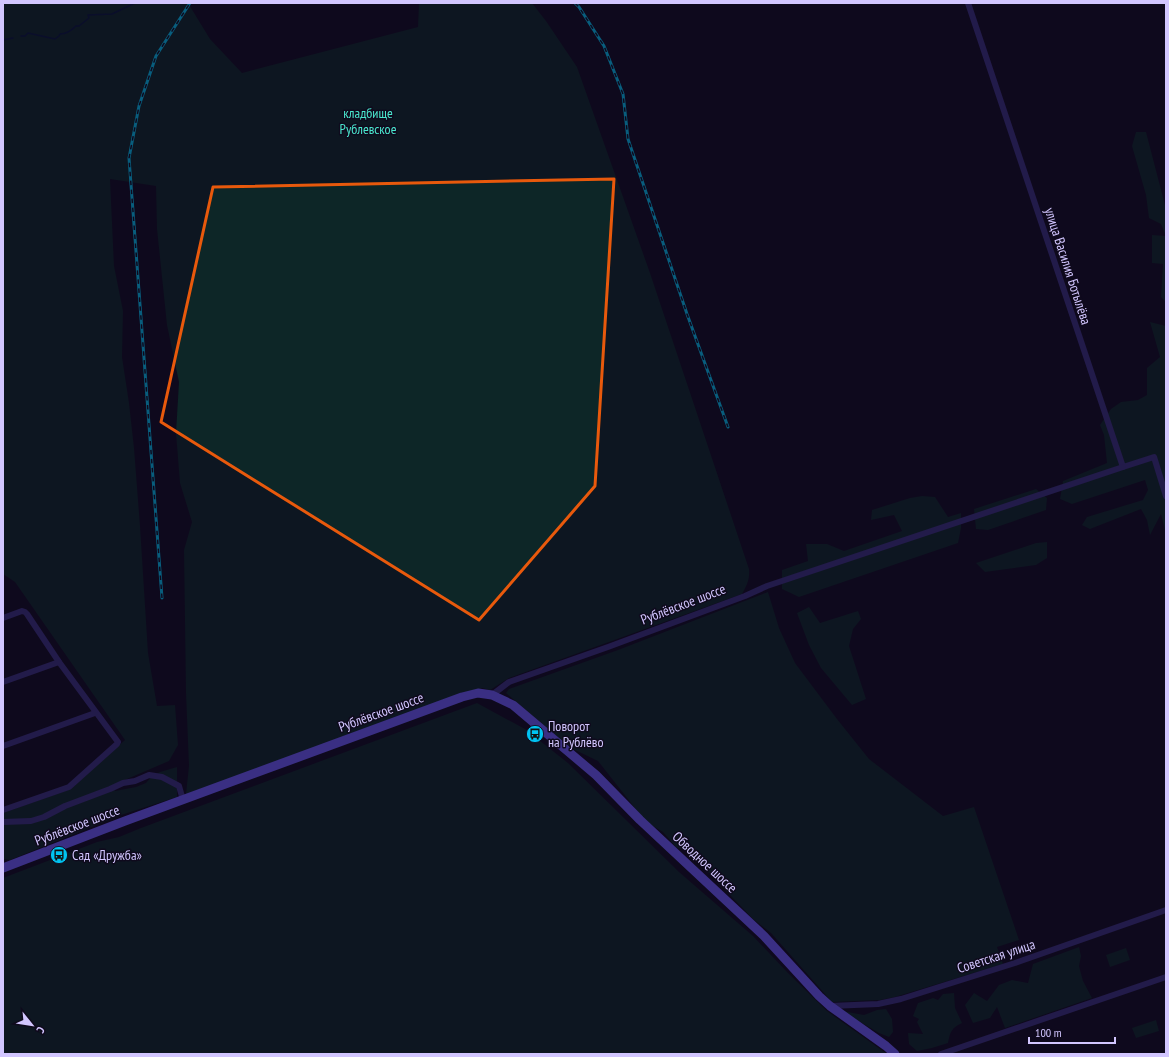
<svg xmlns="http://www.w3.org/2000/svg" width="1169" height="1057" viewBox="0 0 1169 1057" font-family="'PT Sans Narrow',sans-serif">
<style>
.green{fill:#0d2627}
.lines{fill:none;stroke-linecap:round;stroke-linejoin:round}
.stream{stroke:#05143b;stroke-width:1.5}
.street{stroke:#3b3180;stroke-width:6}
.secondary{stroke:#6f5dff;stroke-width:9}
.rail-casing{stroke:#00c3f1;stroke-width:3}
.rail{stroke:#0f0a1d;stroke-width:1.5;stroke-dasharray:4.5;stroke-linecap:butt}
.marked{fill:none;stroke:#e8590c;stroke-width:3;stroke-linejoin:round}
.labels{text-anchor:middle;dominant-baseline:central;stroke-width:3;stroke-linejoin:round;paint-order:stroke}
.park-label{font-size:14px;fill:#4ae7ce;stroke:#0f0a1d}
.street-label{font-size:14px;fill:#d2c6ff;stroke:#0f0a1d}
.poi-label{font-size:14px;fill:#d2c6ff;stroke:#0f0a1d;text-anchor:start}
</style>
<rect width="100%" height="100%" fill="#0f0a1d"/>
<g class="green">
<path d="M3,3H188L210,39L242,73L418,27L419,3H532L546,21L577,67L650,273L749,569C750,579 747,585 742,594L509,678L490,690L482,688L473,691L186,794L189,766L186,693L184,550L192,522L180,483L176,433L179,382L167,325L157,229L156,186L110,179L114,266L123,311L122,357L129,403L134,448L140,526L148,653L157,706L175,705L178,745L169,761L113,785L115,791L136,787L146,783L151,777L160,772L177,767V797L121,815L10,860L3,859V813L71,789L125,740L15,582L3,574Z"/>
<path d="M1136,132H1146L1166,209V236L1161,224L1149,218L1146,195L1132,146Z"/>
<path d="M1152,235L1166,236V302L1161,297L1163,264L1152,263Z"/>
<path d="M1150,322L1166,326V534L1161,514L1150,535L1147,520L1141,509L1090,529L1082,525L1087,517L1143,500L1148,490L1145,480L1072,504L1060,499L1063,481L1107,463L1104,435L1100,425L1111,409L1121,402L1138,400L1147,395V368L1160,357Z"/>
<path d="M1036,489L1047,498L1046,510L988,530L976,529L974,509Z"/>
<path d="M922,496L935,497L948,517L961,513V528L958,543L799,597L782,589V570L808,561L806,544H827L844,551L902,531L894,515L871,520L872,510L910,498Z"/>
<path d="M1047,542V558L1036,565L985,572L976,563L1036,543Z"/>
<path d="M768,592L779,628L795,663L837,719L869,759L943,816L974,807L1019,940L997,947L1003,964L895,997L880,1000L832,1002L771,933L753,919L689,852L676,847L663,832L646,822L598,761L571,748L506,693L509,689L618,650Z"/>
<path d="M809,607L820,623L858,611L861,619L853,629L849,646L866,699L852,705L821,668L809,645L797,613Z"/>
<path d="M477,703L525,729L568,763L679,872L753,936L788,973L827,1011L887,1054H3V878L97,842L119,837L141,828Z"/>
<path d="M1079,947L1081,956L1079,966L1083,981L1092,998L1005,1028L997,1007L990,1018L973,1023L965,1005L974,993L987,1001L999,985L1012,980L1028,983L1033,964Z"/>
<path d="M1126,948L1130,960L1110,967L1106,955Z"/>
<path d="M954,993L955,1008L962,1023C952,1028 950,1031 948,1043L932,1048L917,1051L909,1044L908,1033L923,1034L917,1022L919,1019L913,1016L918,1003L933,998L938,1000L943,994Z"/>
<path d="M886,1009L892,1019L893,1032L889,1037L879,1033L842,1011L864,1015L877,1010Z"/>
<path d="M1156,1020L1159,1031L1136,1038L1132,1028Z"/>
</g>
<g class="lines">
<g class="stream">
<path d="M21,36H25L28,33L55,39L59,36L60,34C66,34 72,30 76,26H79L89,18L88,15L112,14L135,3"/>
<path d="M3,40L13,38"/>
</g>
<g class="street">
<path d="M968,3L1123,467L1154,457L1166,496"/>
<path d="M3,618L22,611L25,612L27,614L59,662L118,742L117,744L69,787L3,810"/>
<path d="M3,682L59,662"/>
<path d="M492,695L509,682L608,647L745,596L767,586L1123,467"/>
<path d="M3,746L95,713"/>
<path d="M3,822L31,821L44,817L65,806L110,789L123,783L135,781L149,775L162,777L179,786L183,800"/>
<path d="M830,1006L878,1004L901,999L1015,963L1166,910"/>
<path d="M941,1054L1166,977"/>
</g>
<path class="secondary" d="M3,868L125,821L462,697L478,693L492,695L513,705L596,775L640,820L764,936L819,996L830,1006L886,1046L895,1054"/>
<defs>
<g id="rail">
<path d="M575,3L579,7L604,46L623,94L628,139L687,314L728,427"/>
<path d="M162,598L129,158L139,106L156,56L190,3"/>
</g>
</defs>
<use href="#rail" class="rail-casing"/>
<use href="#rail" class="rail"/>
</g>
<path d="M0 0H1169V1057H0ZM614,179L595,486L479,620L161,422L213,187Z" fill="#0f0a1d" fill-opacity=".55" fill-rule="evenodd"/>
<path class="marked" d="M614,179L595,486L479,620L161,422L213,187Z"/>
<defs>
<symbol id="bus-disc" viewBox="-11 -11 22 22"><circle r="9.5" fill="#00c3f1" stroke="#0f0a1d"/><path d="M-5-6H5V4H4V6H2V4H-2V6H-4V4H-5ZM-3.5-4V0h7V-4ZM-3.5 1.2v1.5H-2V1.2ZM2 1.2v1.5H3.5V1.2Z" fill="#111"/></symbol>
</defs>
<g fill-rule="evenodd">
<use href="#bus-disc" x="525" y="724" width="20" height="20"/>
<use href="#bus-disc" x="49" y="845" width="20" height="20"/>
</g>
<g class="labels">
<g class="park-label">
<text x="368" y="113">кладбище<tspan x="368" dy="16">Рублевское</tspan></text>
</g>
<g class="street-label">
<text transform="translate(1068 266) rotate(72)">улица Василия Ботылёва</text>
<text transform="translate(683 604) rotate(-21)">Рублёвское шоссе</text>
<text transform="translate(381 712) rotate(-20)">Рублёвское шоссе</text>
<text transform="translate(77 825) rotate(-21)">Рублёвское шоссе</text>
<text transform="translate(705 862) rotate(43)">Обводное шоссе</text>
<text transform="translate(996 956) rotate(-18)">Советская улица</text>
</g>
<g class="poi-label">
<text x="548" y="726">Поворот<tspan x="548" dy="16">на Рублёво</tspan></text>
<text x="72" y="855">Сад «Дружба»</text>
</g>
</g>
<rect width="1169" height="1057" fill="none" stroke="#d2c6ff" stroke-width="8"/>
<g transform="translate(32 1025) rotate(120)" stroke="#0f0a1d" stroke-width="3" paint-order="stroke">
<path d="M0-3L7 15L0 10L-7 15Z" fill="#d2c6ff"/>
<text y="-6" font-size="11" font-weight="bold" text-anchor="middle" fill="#d2c6ff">С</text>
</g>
<path d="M1029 1037v6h86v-6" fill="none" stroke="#d2c6ff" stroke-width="2"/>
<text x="1035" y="1037" font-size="12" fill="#d2c6ff" stroke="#0f0a1d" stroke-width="3" paint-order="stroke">100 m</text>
</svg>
